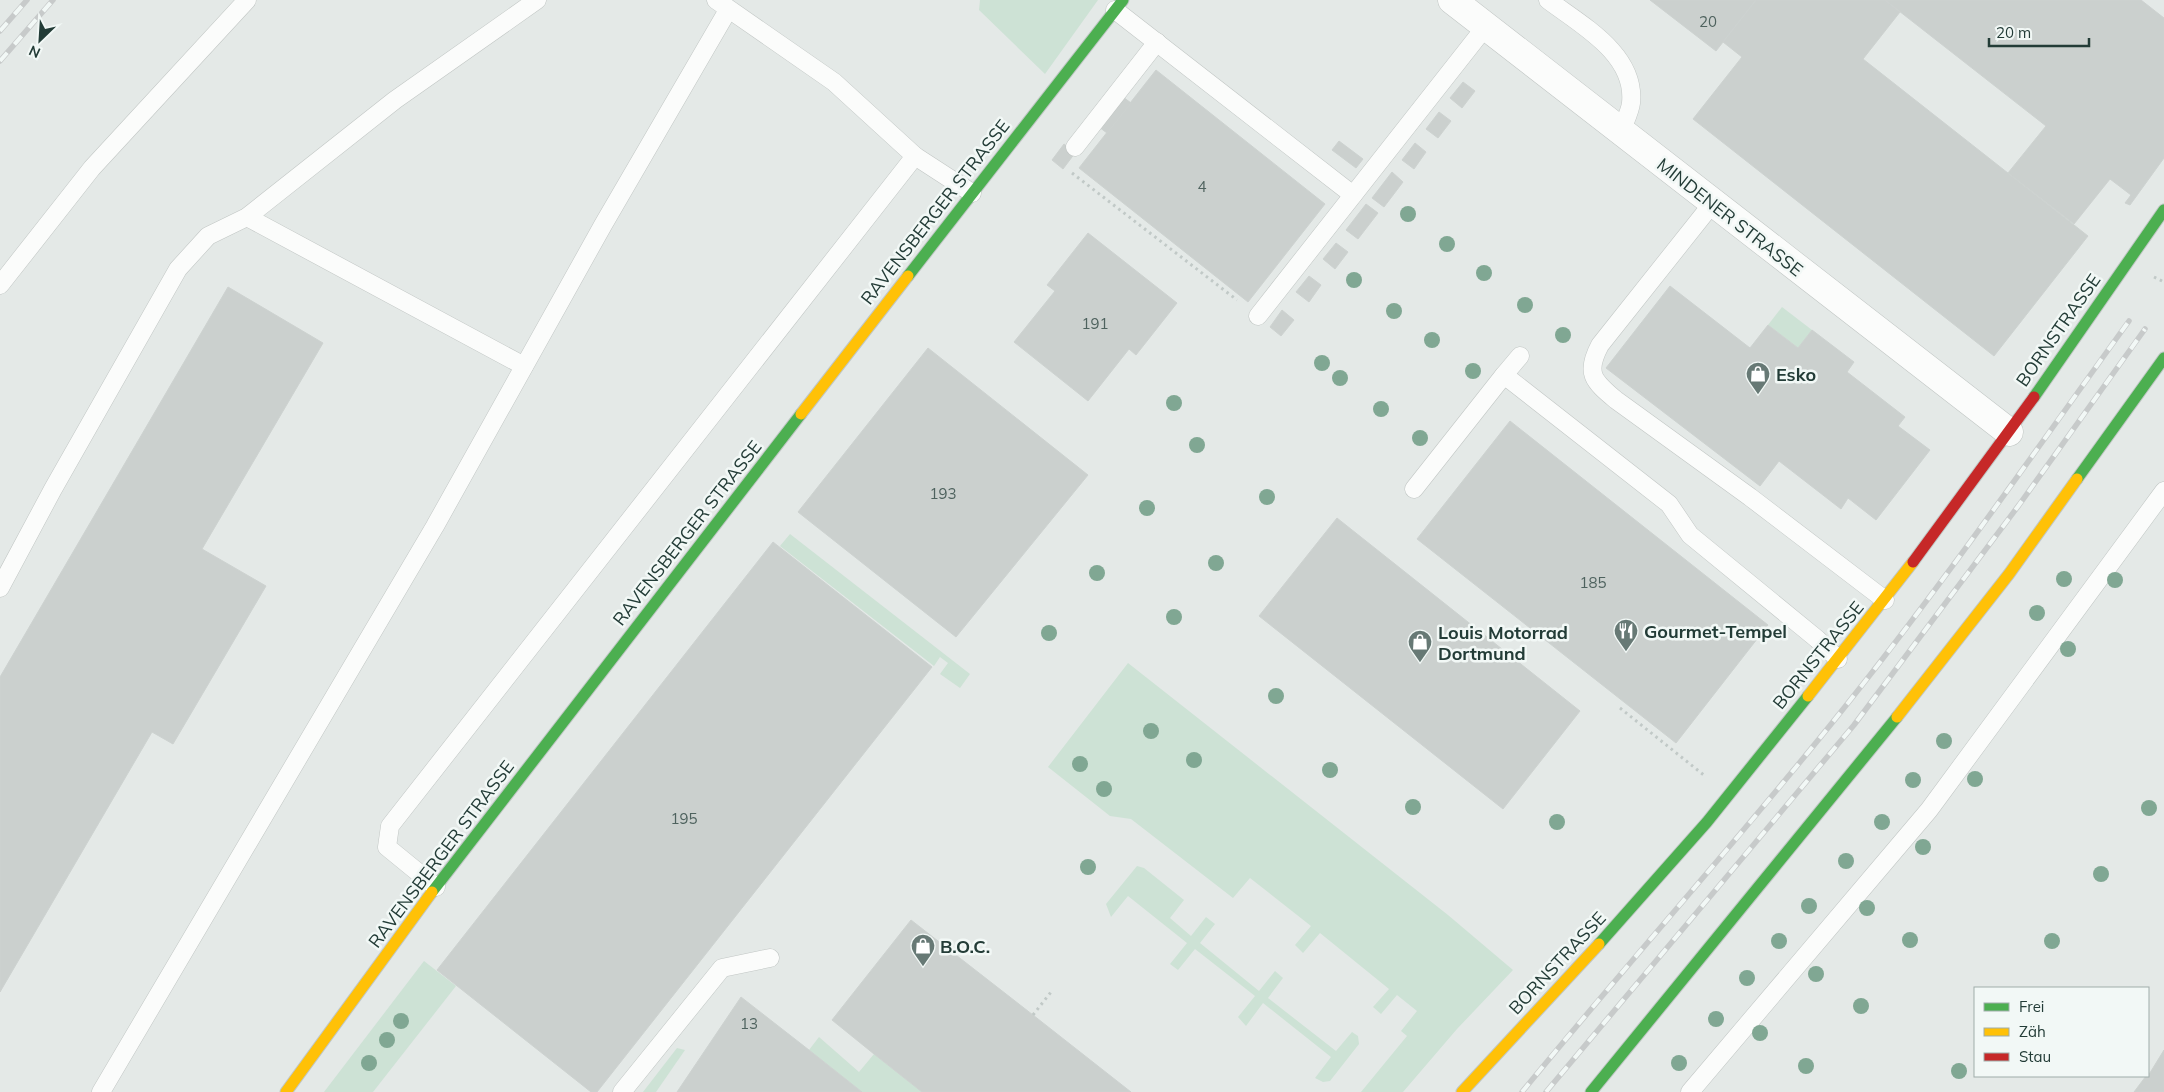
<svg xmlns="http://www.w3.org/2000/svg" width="2164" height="1092" viewBox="0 0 2164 1092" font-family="Mulish,sans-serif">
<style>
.green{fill:#cde2d5}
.building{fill:#cbd0ce;stroke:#cdd2d0}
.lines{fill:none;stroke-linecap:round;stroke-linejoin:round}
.lane-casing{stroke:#c1c6c4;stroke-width:19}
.street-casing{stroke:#c1c6c4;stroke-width:29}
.fast-casing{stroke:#c0c7c5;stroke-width:13}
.slow-casing{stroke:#c0c7c5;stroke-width:13}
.jam-casing{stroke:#c0c7c5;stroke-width:13}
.path{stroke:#c1c9c7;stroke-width:3;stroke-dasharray:2.5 4;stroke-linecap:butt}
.lane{stroke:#fbfcfb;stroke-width:18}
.street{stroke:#fbfcfb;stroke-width:28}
.fast{stroke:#4caf50;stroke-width:11}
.slow{stroke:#ffc107;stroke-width:11}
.jam{stroke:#c62828;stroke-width:11}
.rail-casing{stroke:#c7caca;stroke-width:5.5}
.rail{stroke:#f2f8f6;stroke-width:4;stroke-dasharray:11;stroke-linecap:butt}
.tree{fill:#80a793}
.labels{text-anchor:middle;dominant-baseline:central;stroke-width:5;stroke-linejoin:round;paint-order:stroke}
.number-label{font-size:15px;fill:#4e625e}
.street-label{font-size:18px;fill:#233c37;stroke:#f2f8f6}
.poi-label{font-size:18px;font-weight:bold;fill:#233c37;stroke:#f2f8f6;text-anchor:start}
</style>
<rect width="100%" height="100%" fill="#e4e9e7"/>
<g class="green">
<path d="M980,0H1098L1045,74L979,10Z"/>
<path d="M1782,307L1812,330L1798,348L1768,325Z"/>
<path d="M790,534L970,674L960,688L940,674L948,663L940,657L934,666L780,546Z"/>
<path d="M1128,663L1448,915L1513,970L1457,1029L1403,1092H1361L1407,1036L1401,1031L1417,1011L1397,995L1381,1014L1373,1007L1389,989L1320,933L1303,953L1295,945L1311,926L1250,878L1233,898L1131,819L1110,816L1048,767Z"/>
<path d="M1137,866L1144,868L1184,900L1170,918L1191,936L1206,917L1215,924L1200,943L1259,991L1275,971L1283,978L1268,998L1336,1051L1352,1032L1358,1036L1359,1044L1330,1081L1323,1082L1315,1078L1331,1057L1263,1003L1246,1026L1238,1017L1255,996L1195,949L1178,970L1170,964L1187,943L1128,896L1111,917L1106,904Z"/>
<path d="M424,961L456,986L373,1092H324Z"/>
<path d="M819,1037L859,1072L874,1054L922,1092H862L809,1050Z"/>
<path d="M677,1048L685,1050L656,1092H643Z"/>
</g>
<g class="building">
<path d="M1650,0H1756L1716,51Z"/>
<path d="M1756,0H1885L1900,12L1863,59L2088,236L1994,356L1693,119L1742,57L1723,42Z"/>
<path d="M1885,0H2141L2164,18V158L2130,205L2125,203L2131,195L2110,179L2074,224L2008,173L2046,126Z"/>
<path d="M1156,70L1325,204L1248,302L1079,168Z"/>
<path d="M1463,82L1475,91L1462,108L1450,98Z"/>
<path d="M1119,94L1131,103L1107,133L1095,124Z"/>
<path d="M1439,112L1451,121L1438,138L1426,129Z"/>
<path d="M1339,141L1363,159L1356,168L1332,150Z"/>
<path d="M1415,143L1426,152L1414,169L1402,160Z"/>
<path d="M1064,144L1075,153L1063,169L1052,160Z"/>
<path d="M1392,172L1403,182L1384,207L1372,198Z"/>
<path d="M1366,204L1378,213L1358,239L1346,230Z"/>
<path d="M1088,233L1177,303L1136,355L1129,349L1088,401L1014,342L1055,291L1047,285Z"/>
<path d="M1336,243L1348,252L1335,269L1323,259Z"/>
<path d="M1309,276L1321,285L1309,302L1296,292Z"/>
<path d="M1670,286L1750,348L1768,325L1798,348L1812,330L1854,362L1847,372L1905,417L1898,426L1930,450L1876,520L1848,498L1841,509L1779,461L1760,486L1606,368Z"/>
<path d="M228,287L323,343L202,549L266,586L173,744L152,732L0,992V677Z"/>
<path d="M1282,310L1294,320L1281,336L1270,327Z"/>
<path d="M928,348L1088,475L956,637L798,512Z"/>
<path d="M1510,421L1768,625L1676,743L1417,539Z"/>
<path d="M1337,518L1580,711L1503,809L1259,616Z"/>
<path d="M773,542L932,667L597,1092H591L437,970Z"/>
<path d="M911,920L1033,1015L1131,1092H922L874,1054L832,1020Z"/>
<path d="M741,997L809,1050L862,1092H677Z"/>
<path d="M2164,1050V1092H2134L2146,1076H2148Z"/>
</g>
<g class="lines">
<defs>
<g id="lane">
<path d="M716,0L834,82L915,156"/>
<path d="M1548,0C1581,25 1636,54 1631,103C1630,112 1624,123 1621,132"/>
<path d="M1115,10L1353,195"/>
<path d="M1075,147L1157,42"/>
<path d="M1712,204L1600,345C1585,373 1593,381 1616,400L1750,497L1885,600"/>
<path d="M247,217L524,366"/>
<path d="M0,285L92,168L247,0"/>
<path d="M1258,316L1486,26"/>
<path d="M1504,375L1520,356"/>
<path d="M1414,489L1504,375L1669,504L1690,535L1817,639L1838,659"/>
<path d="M0,588L53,489L178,269L208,236L247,217L395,100L537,0"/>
<path d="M436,887L387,847L390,826L915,156L972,193"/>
<path d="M101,1092L435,526L603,225L728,10"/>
<path d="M622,1092L722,968L770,958"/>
<path d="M1690,1092L1929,810L2164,491"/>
</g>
<path id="street" d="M1452,0L2009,432"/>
<g id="fast">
<path d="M908,276L1123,0"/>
<path d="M2034,397L2164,210"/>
<path d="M2077,479L2164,358"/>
<path d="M432,892L801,414"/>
<path d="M1599,944L1707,822L1808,696"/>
<path d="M1591,1092L1897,717"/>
</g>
<g id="slow">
<path d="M801,414L908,276"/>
<path d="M1808,696L1913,562"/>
<path d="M1897,717L2009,574L2077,479"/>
<path d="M286,1092L432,892"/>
<path d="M1462,1092L1599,944"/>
</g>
<path id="jam" d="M1913,562L2034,397"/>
</defs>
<use href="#lane" class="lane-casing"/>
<use href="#street" class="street-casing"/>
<use href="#fast" class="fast-casing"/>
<use href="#slow" class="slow-casing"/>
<use href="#jam" class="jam-casing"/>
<g class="path">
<path d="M1072,173L1237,300"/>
<path d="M2154,277L2164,282"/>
<path d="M1620,708L1705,776"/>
<path d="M1033,1015L1051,992"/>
</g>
<use href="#lane" class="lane"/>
<use href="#street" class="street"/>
<use href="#fast" class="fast"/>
<use href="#slow" class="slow"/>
<use href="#jam" class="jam"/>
<defs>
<g id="rail">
<path d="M0,31L27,0"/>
<path d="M0,61L53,0"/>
<path d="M1522,1092C1625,966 1734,845 1836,718C1939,590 2033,454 2129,321"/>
<path d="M1546,1092L1854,725L2019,505L2145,329"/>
</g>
</defs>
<use href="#rail" class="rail-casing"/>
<use href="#rail" class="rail"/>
</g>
<g class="tree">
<circle cx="1408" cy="214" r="8"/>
<circle cx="1447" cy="244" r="8"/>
<circle cx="1484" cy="273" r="8"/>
<circle cx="1354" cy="280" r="8"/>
<circle cx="1525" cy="305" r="8"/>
<circle cx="1394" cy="311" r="8"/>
<circle cx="1563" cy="335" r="8"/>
<circle cx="1432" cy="340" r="8"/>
<circle cx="1322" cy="363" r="8"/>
<circle cx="1473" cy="371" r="8"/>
<circle cx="1340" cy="378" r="8"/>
<circle cx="1174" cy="403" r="8"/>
<circle cx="1381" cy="409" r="8"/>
<circle cx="1420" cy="438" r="8"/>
<circle cx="1197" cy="445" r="8"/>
<circle cx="1267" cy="497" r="8"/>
<circle cx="1147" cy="508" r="8"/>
<circle cx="1216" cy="563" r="8"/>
<circle cx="1097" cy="573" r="8"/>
<circle cx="2064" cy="579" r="8"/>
<circle cx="2115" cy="580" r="8"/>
<circle cx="2037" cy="613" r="8"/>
<circle cx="1174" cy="617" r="8"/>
<circle cx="1049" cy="633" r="8"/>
<circle cx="2068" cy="649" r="8"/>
<circle cx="1276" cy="696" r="8"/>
<circle cx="1151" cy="731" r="8"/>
<circle cx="1944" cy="741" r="8"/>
<circle cx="1194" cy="760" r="8"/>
<circle cx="1080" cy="764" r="8"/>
<circle cx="1330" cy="770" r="8"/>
<circle cx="1975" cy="779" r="8"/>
<circle cx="1913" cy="780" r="8"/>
<circle cx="1104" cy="789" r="8"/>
<circle cx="1413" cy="807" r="8"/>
<circle cx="2149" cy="808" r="8"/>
<circle cx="1557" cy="822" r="8"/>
<circle cx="1882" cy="822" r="8"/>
<circle cx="1923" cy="847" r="8"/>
<circle cx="1846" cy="861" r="8"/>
<circle cx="1088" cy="867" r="8"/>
<circle cx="2101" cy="874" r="8"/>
<circle cx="1809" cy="906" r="8"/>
<circle cx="1867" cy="908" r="8"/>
<circle cx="1910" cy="940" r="8"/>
<circle cx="1779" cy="941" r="8"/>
<circle cx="2052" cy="941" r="8"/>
<circle cx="1816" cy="974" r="8"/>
<circle cx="1747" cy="978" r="8"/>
<circle cx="1861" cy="1006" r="8"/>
<circle cx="1716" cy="1019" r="8"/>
<circle cx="401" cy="1021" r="8"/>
<circle cx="1760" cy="1033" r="8"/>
<circle cx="387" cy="1040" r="8"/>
<circle cx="369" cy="1063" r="8"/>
<circle cx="1679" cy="1063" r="8"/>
<circle cx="1806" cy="1066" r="8"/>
<circle cx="1959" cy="1071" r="8"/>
</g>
<defs>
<symbol id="shop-pin" viewBox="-11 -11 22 30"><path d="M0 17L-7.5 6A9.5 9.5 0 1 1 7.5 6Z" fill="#677975" stroke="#f2f8f6"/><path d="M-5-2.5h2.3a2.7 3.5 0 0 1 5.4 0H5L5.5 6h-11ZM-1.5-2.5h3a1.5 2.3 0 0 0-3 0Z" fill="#fff"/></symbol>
<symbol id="restaurant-pin" viewBox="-11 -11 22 30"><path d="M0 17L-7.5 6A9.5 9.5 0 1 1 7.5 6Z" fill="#677975" stroke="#f2f8f6"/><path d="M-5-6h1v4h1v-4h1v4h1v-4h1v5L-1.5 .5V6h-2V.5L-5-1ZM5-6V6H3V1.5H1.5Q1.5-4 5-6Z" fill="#fff"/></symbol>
</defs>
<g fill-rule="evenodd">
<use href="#shop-pin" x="1744" y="360" width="28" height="38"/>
<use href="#restaurant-pin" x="1612" y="617" width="28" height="38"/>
<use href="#shop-pin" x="1406" y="628" width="28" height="38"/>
<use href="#shop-pin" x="909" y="932" width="28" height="38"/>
</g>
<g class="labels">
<g class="number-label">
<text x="1708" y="21">20</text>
<text x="1202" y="186">4</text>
<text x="1095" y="323">191</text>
<text x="943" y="493">193</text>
<text x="1593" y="582">185</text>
<text x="684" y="818">195</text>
<text x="749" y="1023">13</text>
</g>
<g class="street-label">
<text transform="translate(935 212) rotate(-52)">RAVENSBERGER STRASSE</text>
<text transform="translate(1730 217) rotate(38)">MINDENER STRASSE</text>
<text transform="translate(2058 330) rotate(-55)">BORNSTRASSE</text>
<text transform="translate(687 533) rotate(-52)">RAVENSBERGER STRASSE</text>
<text transform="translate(1818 655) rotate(-51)">BORNSTRASSE</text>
<text transform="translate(441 854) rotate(-53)">RAVENSBERGER STRASSE</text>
<text transform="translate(1557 963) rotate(-47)">BORNSTRASSE</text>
</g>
<g class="poi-label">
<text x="1776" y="374">Esko</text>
<text x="1644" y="631">Gourmet-Tempel</text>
<text x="1438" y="632">Louis Motorrad<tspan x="1438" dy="21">Dortmund</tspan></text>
<text x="940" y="946">B.O.C.</text>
</g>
</g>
<rect x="1974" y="987" width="175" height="90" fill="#f2f8f6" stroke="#9fadaa"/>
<rect x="1984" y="1003" width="25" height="8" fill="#4caf50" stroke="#9fadaa"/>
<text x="2019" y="1012" font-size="15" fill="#233c37">Frei</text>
<rect x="1984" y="1028" width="25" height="8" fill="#ffc107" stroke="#9fadaa"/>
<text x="2019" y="1037" font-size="15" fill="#233c37">Zäh</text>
<rect x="1984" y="1053" width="25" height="8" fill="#c62828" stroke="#9fadaa"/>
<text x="2019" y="1062" font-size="15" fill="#233c37">Stau</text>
<g transform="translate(40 40) rotate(205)" stroke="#f2f8f6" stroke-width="4" paint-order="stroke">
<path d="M0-4L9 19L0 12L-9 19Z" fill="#233c37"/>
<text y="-8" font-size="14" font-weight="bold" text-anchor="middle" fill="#233c37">N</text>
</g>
<path d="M1989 38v8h100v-8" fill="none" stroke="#233c37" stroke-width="2.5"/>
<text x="1996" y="38" font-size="15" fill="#233c37" stroke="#f2f8f6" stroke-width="4" paint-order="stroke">20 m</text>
</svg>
